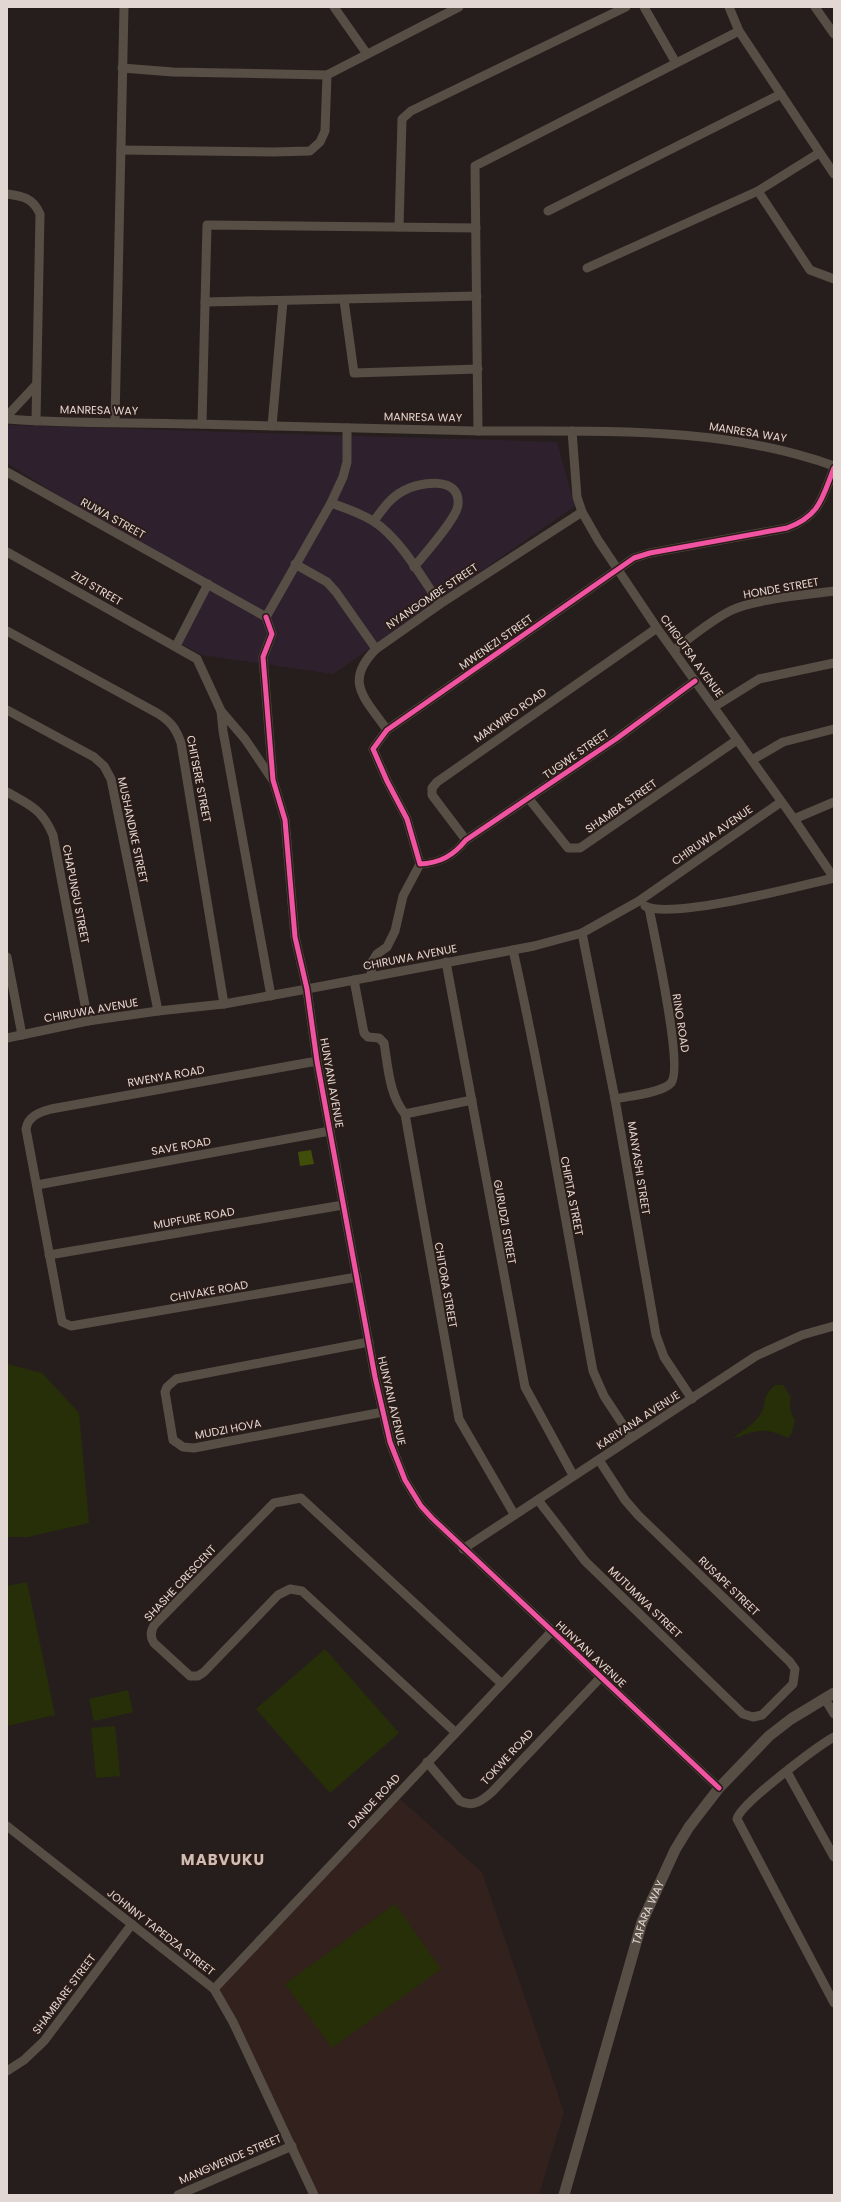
<svg xmlns="http://www.w3.org/2000/svg" width="841" height="2202" viewBox="0 0 841 2202" font-family="Poppins,sans-serif">
<style>
.industrial{fill:#2e212d}
.education{fill:#32211c}
.green{fill:#272f08}
.forest{fill:#414e09}
.lines{fill:none;stroke-linecap:round;stroke-linejoin:round}
.minor{stroke:#574e45;stroke-width:9}
.tertiary{stroke:#574e45;stroke-width:11}
.cycleway-casing{stroke:#2b1c17;stroke-width:8}
.cycleway{stroke:#f153a3;stroke-width:5}
.labels{text-anchor:middle;dominant-baseline:central;stroke-width:4;stroke-linejoin:round;paint-order:stroke}
.street-label{font-size:11px;fill:#e2d7d3;stroke:#2b1c17}
.district-label{font-size:15px;font-weight:bold;letter-spacing:1px;fill:#d1bcb4;stroke:#2b1c17}
</style>
<rect width="100%" height="100%" fill="#261e1c"/>
<path class="industrial" d="M7,425L557,442L575,506L333,674L202,655L180,643L206,590L7,463Z"/>
<path class="education" d="M399,1798L482,1872L564,2112L539,2195H315L217,1989Z"/>
<g class="green">
<path d="M7,1364L42,1373L79,1413L89,1523L28,1537H7Z"/>
<path d="M775,1385H783L791,1397C789,1405 790,1413 795,1420L792,1433L788,1438C763,1426 757,1431 732,1439C742,1431 755,1424 761,1413C769,1400 759,1400 775,1385Z"/>
<path d="M27,1582L55,1715L7,1726V1586Z"/>
<path d="M325,1649L399,1733L330,1793L256,1709Z"/>
<path d="M128,1690L133,1712L94,1721L89,1699Z"/>
<path d="M115,1726L120,1776L96,1778L91,1728Z"/>
<path d="M395,1904L441,1969L332,2048L285,1984Z"/>
</g>
<path class="forest" d="M311,1150L314,1164L300,1166L298,1152Z"/>
<g class="lines">
<g class="minor">
<path d="M334,7L367,54"/>
<path d="M644,7L676,63"/>
<path d="M729,7L739,31L834,174"/>
<path d="M815,7L834,34"/>
<path d="M122,68L173,72L327,75L459,7"/>
<path d="M121,150L273,152L310,151L320,142L325,131L327,75"/>
<path d="M758,191L810,270L834,279"/>
<path d="M7,194C23,196 33,198 40,214L36,421"/>
<path d="M548,211L781,94"/>
<path d="M399,227L402,119L411,111L626,7"/>
<path d="M587,268L758,191L819,153"/>
<path d="M344,300L354,373L478,369"/>
<path d="M205,302L477,296"/>
<path d="M7,416L35,386"/>
<path d="M7,419C69,424 132,422 195,424C289,426 384,429 479,431C598,432 721,425 834,466"/>
<path d="M115,422L124,7"/>
<path d="M202,424L207,225L476,228"/>
<path d="M272,426L283,301"/>
<path d="M478,431L475,166L739,31"/>
<path d="M572,431L577,497L582,512L598,540L657,628L794,819L834,878"/>
<path d="M7,472L266,617L331,503L343,477L347,462V428"/>
<path d="M331,503C345,508 360,513 373,521C400,538 422,578 440,604"/>
<path d="M374,521C382,510 390,498 403,491C419,482 461,475 458,505C457,518 423,556 414,567"/>
<path d="M7,552L197,659L221,711L245,739L272,779"/>
<path d="M295,564L327,582L336,592L376,649"/>
<path d="M266,617L272,634L263,657L273,780L285,820L295,937L307,989L317,1061L375,1377L390,1442L405,1480L421,1506L432,1518L719,1788"/>
<path d="M7,631L157,713C170,721 176,728 181,743L224,1004"/>
<path d="M176,646L208,584"/>
<path d="M674,650C693,636 711,620 732,610C756,599 806,595 834,591"/>
<path d="M695,681L616,739L466,840C453,856 440,863 420,864L407,819L387,781L373,749L387,730L634,558L650,553L787,528C820,516 822,498 834,468"/>
<path d="M714,707L759,679L834,663"/>
<path d="M7,710L94,757L104,766L111,779L158,1011"/>
<path d="M221,711L223,731L271,996"/>
<path d="M387,730C365,698 343,682 376,649L440,604L582,512"/>
<path d="M752,760L783,742L834,729"/>
<path d="M7,792C30,805 42,809 53,835L88,1021"/>
<path d="M529,799L568,848H580L737,740"/>
<path d="M794,819L834,802"/>
<path d="M466,840L432,795V788L437,782L657,628"/>
<path d="M645,906C671,920 800,886 834,878"/>
<path d="M582,933L615,1099L656,1335L664,1357L692,1399"/>
<path d="M513,950C544,1089 567,1230 593,1371L604,1396L631,1437"/>
<path d="M7,957L22,1035"/>
<path d="M446,962L525,1387L573,1475"/>
<path d="M371,977L372,962L377,954L387,947L395,931L403,896L420,864"/>
<path d="M354,980L364,1033L368,1037L379,1038L384,1043C388,1066 389,1095 405,1114"/>
<path d="M7,1038L88,1021L158,1011L224,1004L307,989L534,946L582,933L639,901L781,802"/>
<path d="M317,1061L51,1109C40,1112 28,1116 26,1129L62,1322L71,1326L357,1277"/>
<path d="M615,1099C629,1096 662,1093 671,1083C684,1068 654,934 649,908"/>
<path d="M472,1100L405,1114L459,1419L514,1514"/>
<path d="M37,1185L330,1131"/>
<path d="M49,1255L343,1205"/>
<path d="M369,1342L176,1379L167,1387L165,1392L173,1440L183,1447L194,1448L383,1412"/>
<path d="M538,1500L585,1561L743,1714L753,1717L762,1715L793,1684L795,1669L790,1662L638,1515L625,1500L599,1460"/>
<path d="M463,1549L756,1356L802,1335L834,1326"/>
<path d="M825,1699L834,1714"/>
<path d="M455,1732L302,1591L290,1589L278,1595L204,1672L198,1676H190L154,1643C150,1637 150,1631 155,1624L274,1503L301,1498L502,1684"/>
<path d="M834,1737C818,1746 740,1804 737,1819L834,2003"/>
<path d="M427,1762L460,1801C473,1808 483,1800 492,1792L601,1677"/>
<path d="M787,1772L834,1857"/>
<path d="M7,1826L214,1989L233,2022L314,2195"/>
<path d="M214,1989L552,1631"/>
<path d="M7,2071L24,2060L44,2041L132,1924"/>
<path d="M178,2195L292,2146"/>
</g>
<path class="tertiary" id="s1" d="M564,2195L642,1922L675,1850L689,1827L719,1788L769,1736L791,1719L834,1693"/>
<defs>
<g id="cycleway">
<path d="M266,617L272,634L263,657L273,780L285,820L295,937L307,989L317,1061L375,1377L390,1442L405,1480L421,1506L432,1518L719,1788"/>
<path d="M695,681L616,739L466,840C453,856 440,863 420,864L407,819L387,781L373,749L387,730L634,558L650,553L787,528C820,516 822,498 834,468"/>
</g>
</defs>
<use href="#cycleway" class="cycleway-casing"/>
<use href="#cycleway" class="cycleway"/>
</g>
<g class="labels">
<g class="street-label">
<text transform="translate(99 410) rotate(1)">MANRESA WAY</text>
<text transform="translate(423 417) rotate(1)">MANRESA WAY</text>
<text transform="translate(748 432) rotate(9)">MANRESA WAY</text>
<text transform="translate(113 518) rotate(29)">RUWA STREET</text>
<text transform="translate(97 588) rotate(30)">ZIZI STREET</text>
<text transform="translate(781 588) rotate(-10)">HONDE STREET</text>
<text transform="translate(432 596) rotate(-34)">NYANGOMBE STREET</text>
<text transform="translate(496 642) rotate(-35)">MWENEZI STREET</text>
<text transform="translate(692 656) rotate(54)">CHIGUTSA AVENUE</text>
<text transform="translate(510 715) rotate(-35)">MAKWIRO ROAD</text>
<text transform="translate(576 754) rotate(-35)">TUGWE STREET</text>
<text transform="translate(199 779) rotate(79)">CHITSERE STREET</text>
<text transform="translate(621 806) rotate(-35)">SHAMBA STREET</text>
<text transform="translate(133 830) rotate(78)">MUSHANDIKE STREET</text>
<text transform="translate(712 835) rotate(-35)">CHIRUWA AVENUE</text>
<text transform="translate(76 894) rotate(79)">CHAPUNGU STREET</text>
<text transform="translate(410 957) rotate(-11)">CHIRUWA AVENUE</text>
<text transform="translate(91 1010) rotate(-10)">CHIRUWA AVENUE</text>
<text transform="translate(681 1023) rotate(81)">RINO ROAD</text>
<text transform="translate(166 1076) rotate(-10)">RWENYA ROAD</text>
<text transform="translate(332 1083) rotate(80)">HUNYANI AVENUE</text>
<text transform="translate(181 1146) rotate(-10)">SAVE ROAD</text>
<text transform="translate(639 1168) rotate(81)">MANYASHI STREET</text>
<text transform="translate(572 1196) rotate(79)">CHIPITA STREET</text>
<text transform="translate(194 1218) rotate(-10)">MUPFURE ROAD</text>
<text transform="translate(505 1222) rotate(80)">GURUDZI STREET</text>
<text transform="translate(446 1285) rotate(80)">CHITORA STREET</text>
<text transform="translate(209 1291) rotate(-10)">CHIVAKE ROAD</text>
<text transform="translate(392 1401) rotate(77)">HUNYANI AVENUE</text>
<text transform="translate(638 1420) rotate(-33)">KARIYANA AVENUE</text>
<text transform="translate(228 1429) rotate(-11)">MUDZI HOVA</text>
<text transform="translate(180 1583) rotate(-47)">SHASHE CRESCENT</text>
<text transform="translate(729 1586) rotate(44)">RUSAPE STREET</text>
<text transform="translate(645 1602) rotate(44)">MUTUMWA STREET</text>
<text transform="translate(591 1654) rotate(43)">HUNYANI AVENUE</text>
<text transform="translate(507 1757) rotate(-47)">TOKWE ROAD</text>
<text transform="translate(374 1801) rotate(-47)">DANDE ROAD</text>
<text stroke="none"><textPath href="#s1" startOffset="295">TAFARA WAY</textPath></text>
<text transform="translate(161 1932) rotate(38)">JOHNNY TAPEDZA STREET</text>
<text transform="translate(64 1994) rotate(-53)">SHAMBARE STREET</text>
<text transform="translate(230 2159) rotate(-23)">MANGWENDE STREET</text>
</g>
<g class="district-label">
<text x="223" y="1859">MABVUKU</text>
</g>
</g>
<rect width="841" height="2202" fill="none" stroke="#e2d7d3" stroke-width="16"/>
</svg>
